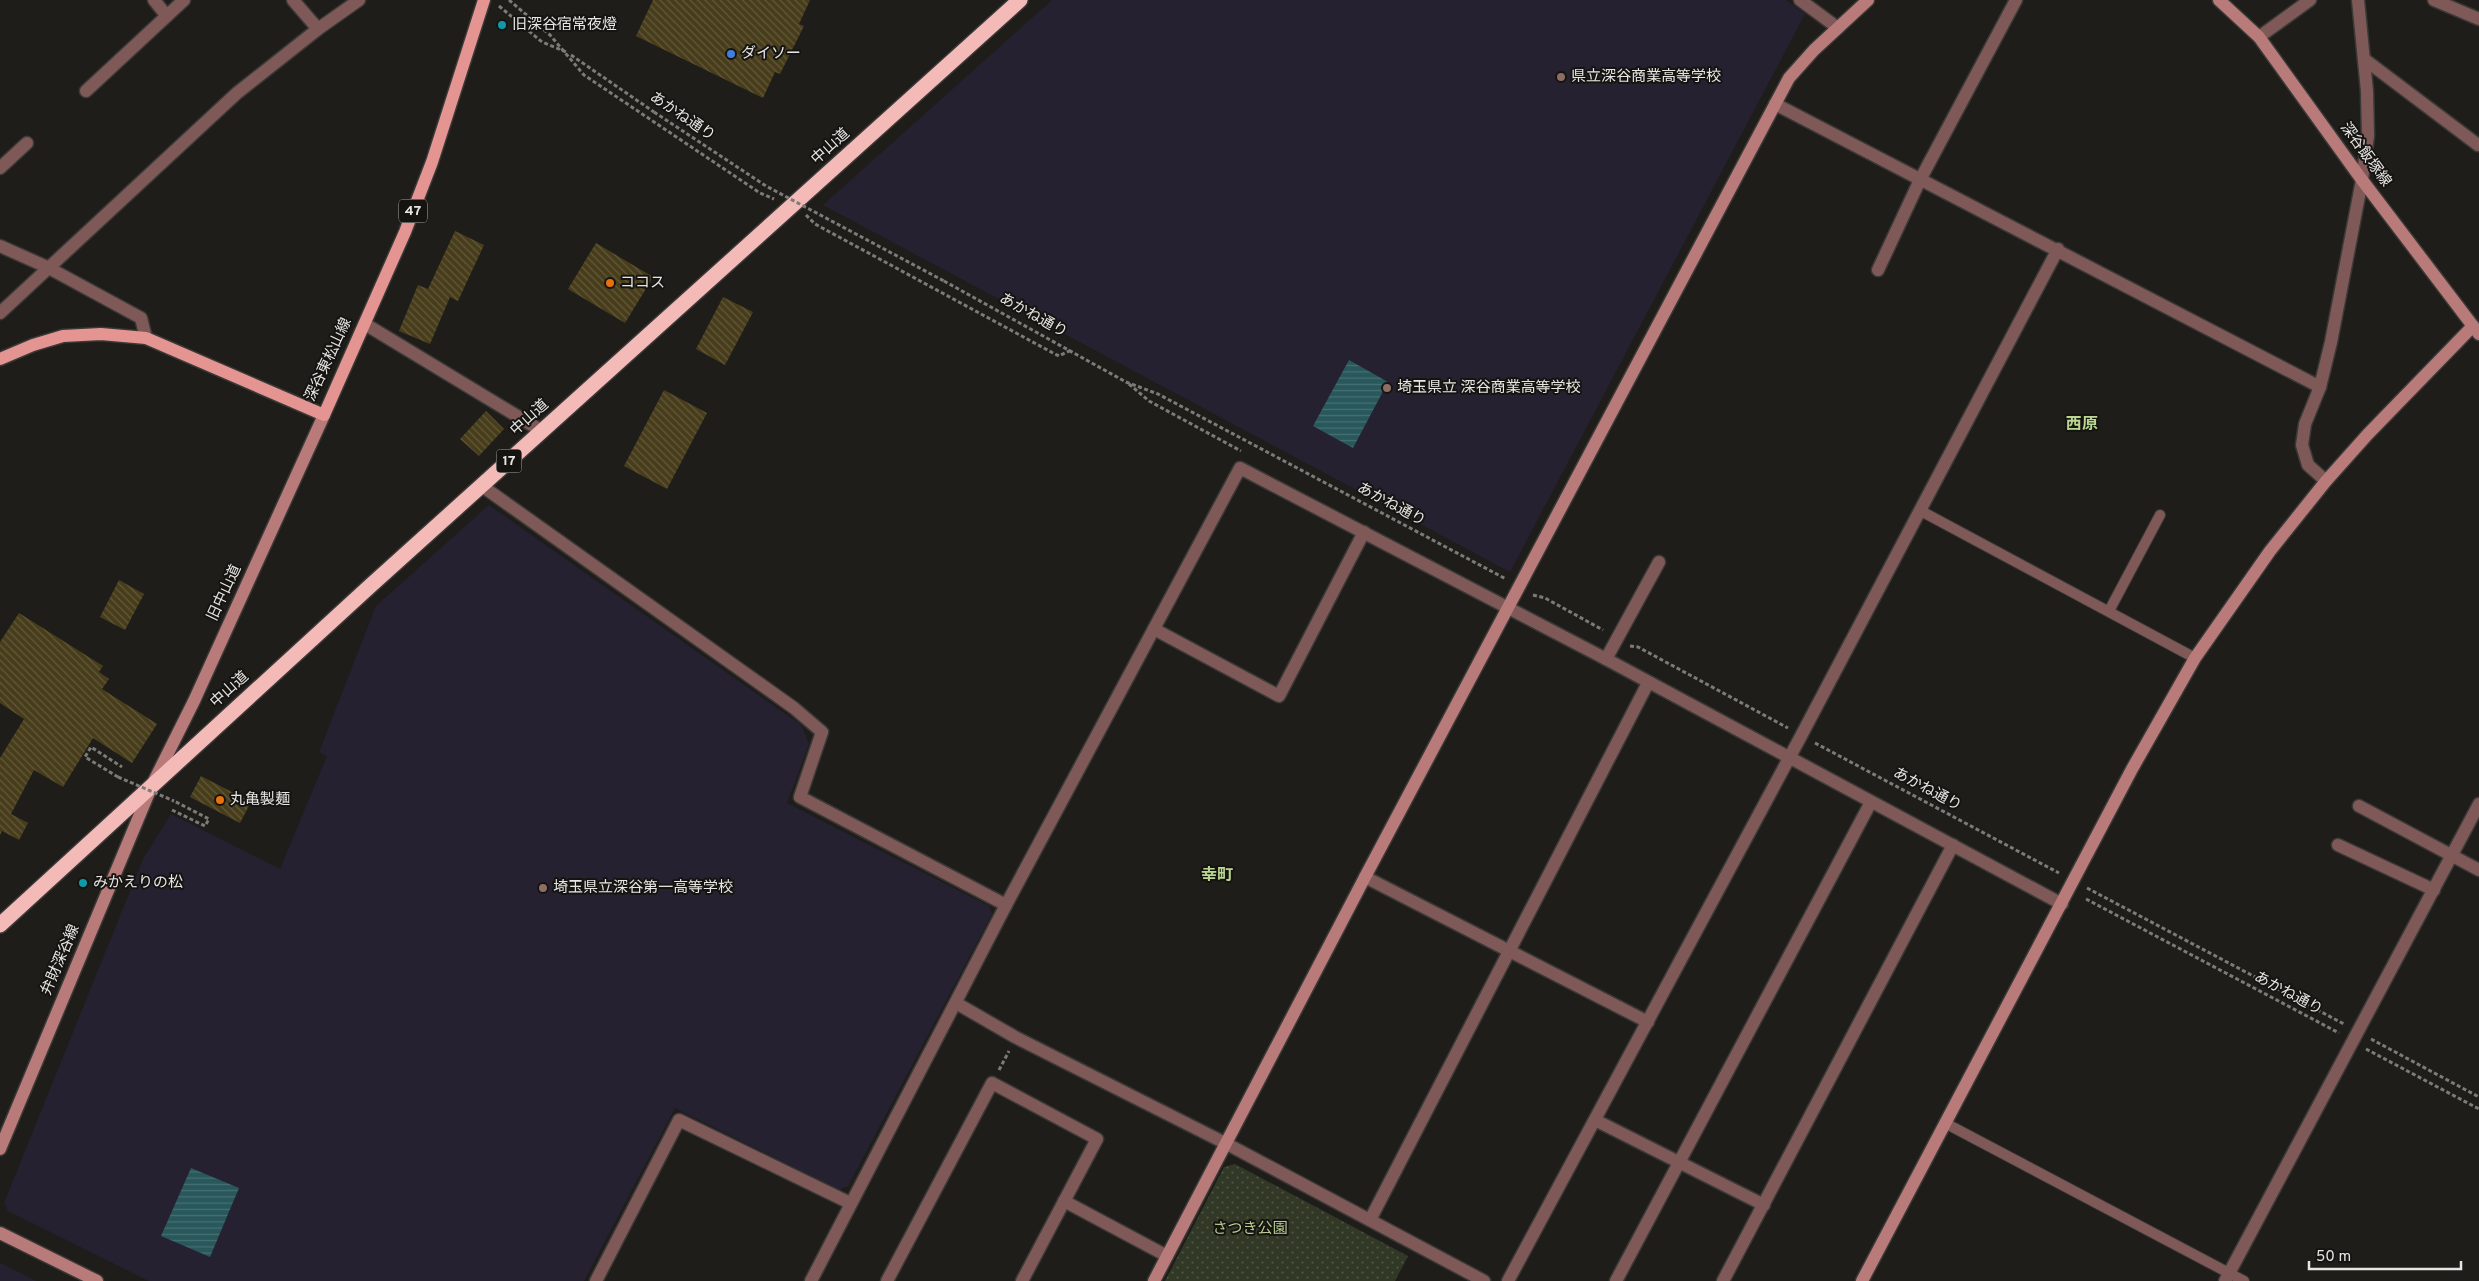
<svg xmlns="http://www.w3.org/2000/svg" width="2479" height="1281" viewBox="0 0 2479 1281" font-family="Overpass,'Noto Sans JP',sans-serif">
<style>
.education{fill:#262131}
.park{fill:url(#park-dots)}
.water{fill:url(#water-rules)}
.building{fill:url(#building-back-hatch)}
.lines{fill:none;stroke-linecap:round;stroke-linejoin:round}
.lane-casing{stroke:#3a3936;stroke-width:12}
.street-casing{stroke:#3a3936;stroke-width:15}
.secondary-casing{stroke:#3a3936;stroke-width:15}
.primary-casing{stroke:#3a3936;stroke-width:15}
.highway-casing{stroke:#3a3936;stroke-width:18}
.path{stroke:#7c7b78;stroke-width:3;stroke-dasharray:4 2.5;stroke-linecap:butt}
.lane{stroke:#7f5958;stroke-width:10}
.street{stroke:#7f5958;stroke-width:12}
.secondary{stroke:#b87b79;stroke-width:12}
.primary{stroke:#e49592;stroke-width:12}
.highway{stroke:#f4bab7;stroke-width:15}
.path-bridge{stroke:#7c7b78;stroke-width:3;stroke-dasharray:4 2.5;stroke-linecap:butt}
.culture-dot{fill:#0f9aa8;stroke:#151411;stroke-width:2}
.shop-dot{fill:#3f7fe0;stroke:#151411;stroke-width:2}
.education-dot{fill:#8d6e63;stroke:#151411;stroke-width:2}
.food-dot{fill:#e8710a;stroke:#151411;stroke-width:2}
.labels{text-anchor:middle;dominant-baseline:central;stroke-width:4;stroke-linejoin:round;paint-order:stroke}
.shield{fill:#151411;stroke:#a8a7a5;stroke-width:1}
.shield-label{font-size:14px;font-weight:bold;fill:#e7e6e4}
.poi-label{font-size:15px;fill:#e7e6e4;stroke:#151411;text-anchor:start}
.street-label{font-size:15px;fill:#e7e6e4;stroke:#151411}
.park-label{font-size:15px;fill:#b6cc91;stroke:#151411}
.neighbourhood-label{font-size:16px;font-weight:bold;fill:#b9d790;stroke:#151411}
</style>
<defs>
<pattern id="park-dots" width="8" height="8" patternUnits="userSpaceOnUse" patternTransform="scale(1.25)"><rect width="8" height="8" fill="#313826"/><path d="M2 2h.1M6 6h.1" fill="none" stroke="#4f5545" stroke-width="1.8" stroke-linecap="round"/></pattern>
<pattern id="water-rules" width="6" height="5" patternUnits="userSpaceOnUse" patternTransform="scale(1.25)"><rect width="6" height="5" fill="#28585c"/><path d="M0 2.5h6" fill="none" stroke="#477073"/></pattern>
<pattern id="building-back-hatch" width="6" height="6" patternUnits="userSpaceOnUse" patternTransform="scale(1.25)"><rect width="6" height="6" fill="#483d1b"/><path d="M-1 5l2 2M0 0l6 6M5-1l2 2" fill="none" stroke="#62593c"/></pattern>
</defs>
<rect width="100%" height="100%" fill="#1e1d1a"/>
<g class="education">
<path d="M1052,0H1786L1805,14L1510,572L823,205Z"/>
<path d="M489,505L801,725L809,744L787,803L989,906L992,914L848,1186L839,1190L675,1108L584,1281H149L8,1211L4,1203L143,859L171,814L280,869L327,756L319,752L376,606Z"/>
<path d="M0,1263L36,1281H0Z"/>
</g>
<path class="park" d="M1235,1164L1408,1256L1395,1281H1165L1224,1167Z"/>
<g class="water">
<path d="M1349,360L1388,382L1353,448L1313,426Z"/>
<path d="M191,1168L239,1188L210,1257L161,1236Z"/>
</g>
<g class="building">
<path d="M653,0H810L799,24L804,26L780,74L775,72L763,98L636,36Z"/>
<path d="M455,231L484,245L458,301L450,297L430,344L399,331L418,285L428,289Z"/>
<path d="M596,243L653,277L625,323L568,289Z"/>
<path d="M723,297L753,312L725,365L696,349Z"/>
<path d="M664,390L707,413L667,489L624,466Z"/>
<path d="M486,411L504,429L479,456L460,439Z"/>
<path d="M119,580L144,594L125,630L100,617Z"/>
<path d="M19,613L103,666L99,672L109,679L102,689L157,724L132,763L93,738L63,787L34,770L11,814L28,823L19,840L2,831L0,835V758L24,719L0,703V642Z"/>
<path d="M201,776L251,802L240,823L190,797Z"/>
</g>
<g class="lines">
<defs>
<g id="lane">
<path d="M1921,511L2195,658"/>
<path d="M2109,611L2160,515"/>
<path d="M1945,1123L2244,1281"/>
</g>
<g id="street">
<path d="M154,0L166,15"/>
<path d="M293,0L318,29"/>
<path d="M1800,0L1838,28"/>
<path d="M2434,0L2479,19"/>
<path d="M2259,37L2310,0"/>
<path d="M2364,59L2478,145"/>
<path d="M86,91L184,0"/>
<path d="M1775,104L2320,387"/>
<path d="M0,168L27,143"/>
<path d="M0,246L47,267L141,318L146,338"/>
<path d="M1878,270L1920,180L2016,0"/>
<path d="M0,313L237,93L318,29L359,0"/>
<path d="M365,324L542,431"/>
<path d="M2326,481L2308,465L2302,445L2305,424L2320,387L2331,342L2362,180L2368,136L2367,91L2358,0"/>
<path d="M482,486L794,708L822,732L800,797L1006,905"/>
<path d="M1154,629L1279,696L1364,532"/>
<path d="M1606,659L1659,562"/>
<path d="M2359,806L2479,870"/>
<path d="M2338,845L2434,890"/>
<path d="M1365,877L1648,1022"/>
<path d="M956,1003L1015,1037L1227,1144L1484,1281"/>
<path d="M1595,1120L1764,1205"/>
<path d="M1064,1201L1167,1256"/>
<path d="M1370,1220L1648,683"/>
<path d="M596,1281L679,1120L850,1203"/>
<path d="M811,1281L1006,905L1240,468L1606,659L2062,904"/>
<path d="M887,1281L992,1083L1097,1139L1022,1281"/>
<path d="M1508,1281L1801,736L2058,249"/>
<path d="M1616,1281L1871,802"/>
<path d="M1723,1281L1953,845"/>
<path d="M2225,1281L2479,804"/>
</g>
<g id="secondary">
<path d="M2219,0L2259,37L2362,180L2479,334"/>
<path d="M0,1149L153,783L194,701L324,415"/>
<path d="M0,1233L97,1281"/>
<path d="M1154,1281L1365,877L1789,78L1814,50L1868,0"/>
<path d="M1862,1281L2132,769L2195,658L2270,551L2326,481L2368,434L2473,326"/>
</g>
<path id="primary" d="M0,359L33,345L63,336L101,334L146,338L324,415L405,232L432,162L484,0"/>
<path id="highway" d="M0,925L369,587L1020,0"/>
</defs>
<use href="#lane" class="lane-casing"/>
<use href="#street" class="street-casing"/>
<use href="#secondary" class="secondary-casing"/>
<use href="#primary" class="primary-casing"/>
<use href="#highway" class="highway-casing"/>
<g class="path">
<path d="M509,0L550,35L584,75L760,193L774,199"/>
<path d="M499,6L542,42L566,52"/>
<path d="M571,55L654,112"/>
<path d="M806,215L815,224L1053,353L1059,356L1071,350"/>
<path d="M944,281L1126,382L1158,394L1506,579"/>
<path d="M1129,384L1149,401L1241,451"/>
<path d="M1533,595L1545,598L1603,630"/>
<path d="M1630,646L1638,647L1788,728"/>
<path d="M1815,743L2059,873"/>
<path d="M118,777L85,757L91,747L122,767"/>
<path d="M172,810L205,826L209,819L174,801"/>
<path d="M2087,888L2344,1024"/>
<path d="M2086,899L2339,1033"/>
<path d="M2371,1039L2479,1097"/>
<path d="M2366,1049L2479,1109"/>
<path d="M999,1070L1009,1051"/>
</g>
<use href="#lane" class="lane"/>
<use href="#street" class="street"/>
<use href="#secondary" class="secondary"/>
<use href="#primary" class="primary"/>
<use href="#highway" class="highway"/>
<g class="path-bridge">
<path d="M654,112L766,186L944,281"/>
<path d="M118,777L174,801"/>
</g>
</g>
<g class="culture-dot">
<circle cx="502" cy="25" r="5"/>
<circle cx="83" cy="883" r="5"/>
</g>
<circle class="shop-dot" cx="731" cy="54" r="5"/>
<g class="education-dot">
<circle cx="1561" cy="77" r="5"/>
<circle cx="1387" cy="388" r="5"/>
<circle cx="543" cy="888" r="5"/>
</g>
<g class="food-dot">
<circle cx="610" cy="283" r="5"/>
<circle cx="220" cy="800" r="5"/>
</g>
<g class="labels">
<g class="shield">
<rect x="399" y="199.5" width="28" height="23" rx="4"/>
<rect x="496.5" y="449.5" width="25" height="23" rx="4"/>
</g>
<g class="shield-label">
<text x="413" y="211">47</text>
<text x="509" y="461">17</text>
</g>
<g class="poi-label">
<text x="512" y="25">旧深谷宿常夜燈</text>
<text x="741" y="54">ダイソー</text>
<text x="1571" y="77">県立深谷商業高等学校</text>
<text x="620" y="283">ココス</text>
<text x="1397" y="388">埼玉県立 深谷商業高等学校</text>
<text x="230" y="800">丸亀製麺</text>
<text x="93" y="883">みかえりの松</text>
<text x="553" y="888">埼玉県立深谷第一高等学校</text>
</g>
<g class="street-label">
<text transform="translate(682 117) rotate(34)">あかね通り</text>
<text transform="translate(831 147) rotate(-42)">中山道</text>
<text transform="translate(2365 155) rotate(54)">深谷飯塚線</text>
<text transform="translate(1033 316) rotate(29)">あかね通り</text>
<text transform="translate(329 360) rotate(-65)">深谷東松山線</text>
<text transform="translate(530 418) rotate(-42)">中山道</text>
<text transform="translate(1391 505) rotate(28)">あかね通り</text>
<text transform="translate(225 593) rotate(-65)">旧中山道</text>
<text transform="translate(230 690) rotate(-42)">中山道</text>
<text transform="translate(1927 790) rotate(28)">あかね通り</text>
<text transform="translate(61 960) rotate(-67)">弁財深谷線</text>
<text transform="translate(2288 994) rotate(28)">あかね通り</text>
</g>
<g class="park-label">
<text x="1250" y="1229">さつき公園</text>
</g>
<g class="neighbourhood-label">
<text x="2082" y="425">西原</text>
<text x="1217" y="876">幸町</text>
</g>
</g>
<path d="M2309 1261v8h152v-8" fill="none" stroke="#e7e6e4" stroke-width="2.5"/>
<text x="2316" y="1261" font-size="15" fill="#e7e6e4" stroke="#151411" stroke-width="4" paint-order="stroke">50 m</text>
</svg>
